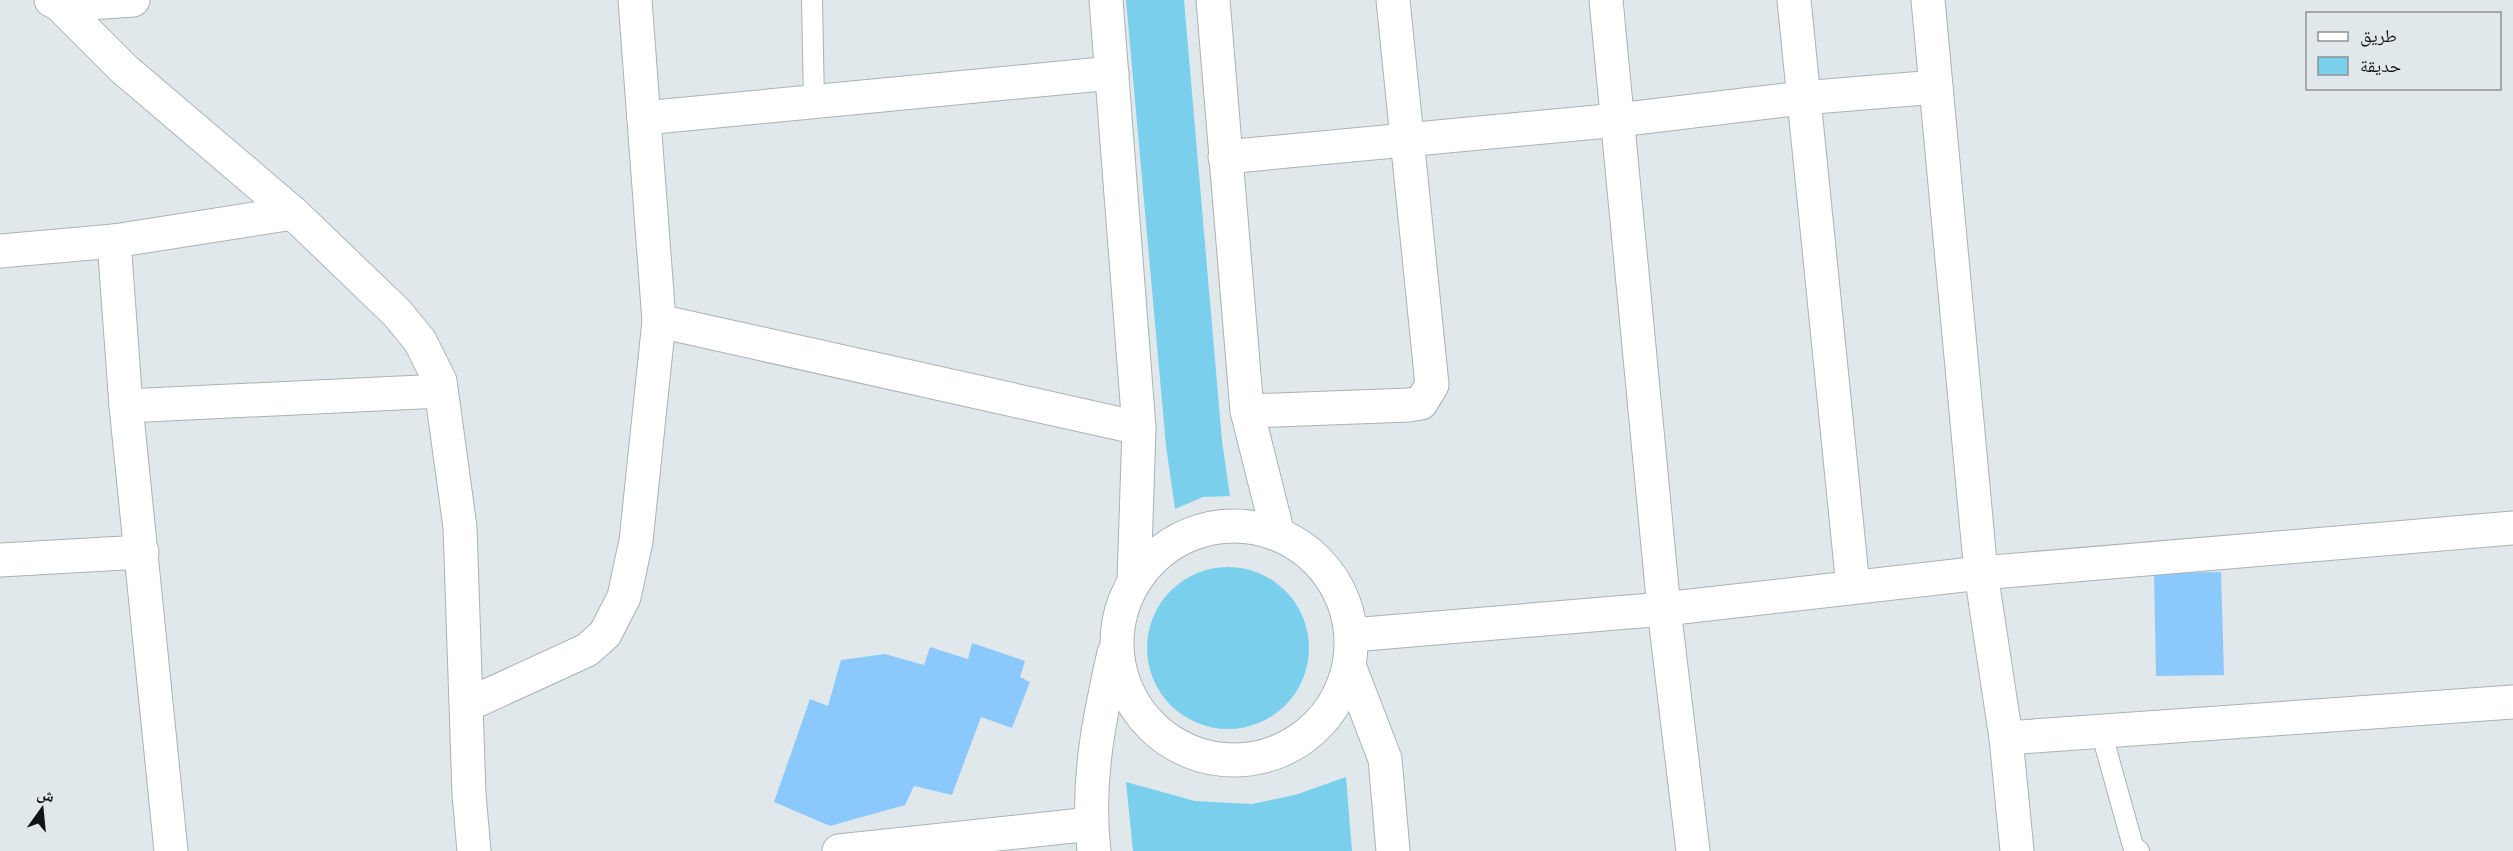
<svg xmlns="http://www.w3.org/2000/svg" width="2513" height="851" viewBox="0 0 2513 851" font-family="Ubuntu,'Noto Naskh Arabic',sans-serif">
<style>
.green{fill:#7acfec}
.building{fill:#8bc9fd}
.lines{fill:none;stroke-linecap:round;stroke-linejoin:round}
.lane-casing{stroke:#aab2b5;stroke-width:22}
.street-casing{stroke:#aab2b5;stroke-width:35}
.secondary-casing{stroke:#aab2b5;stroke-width:35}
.lane{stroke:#fff;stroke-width:20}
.street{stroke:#fff;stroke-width:33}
.secondary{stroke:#fff;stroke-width:33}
</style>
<rect width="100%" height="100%" fill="#e0e8eb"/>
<g class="green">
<path d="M1126,0H1184L1222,441L1230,496L1203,497L1175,509L1166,446Z"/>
<circle cx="1228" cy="648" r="81"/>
<path d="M1346,777L1352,851H1133L1126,782L1195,801L1252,804L1295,795Z"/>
</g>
<g class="building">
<path d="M2221,572L2224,675L2156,676L2154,573Z"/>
<path d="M972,643L1025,661L1020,677L1030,682L1012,728L981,717L952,795L914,786L905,805L830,826L774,802L810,699L828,706L841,660L885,654L924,665L930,647L968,659Z"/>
</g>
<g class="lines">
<defs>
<g id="lane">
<path d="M812,0L814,102"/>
<path d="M2101,731L2133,846L2139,851"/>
</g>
<g id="street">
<path d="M51,0L60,5L124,69L293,213L397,313L420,341L440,381L460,527L469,794L474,851"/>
<path d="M1606,0L1664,609L1693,851"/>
<path d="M1794,0L1853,587"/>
<path d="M1928,0L1981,573L2006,738L2017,851"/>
<path d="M60,5L133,0"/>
<path d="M644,118L1112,73"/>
<path d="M1225,157L1618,120L1802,98L1936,87"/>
<path d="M114,241L126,406L171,851"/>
<path d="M0,251L114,241L293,213"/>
<path d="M659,321L1139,428"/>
<path d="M126,406L441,391"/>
<path d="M1247,411L1409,405L1421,403L1432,385L1393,0"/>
<path d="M0,560L142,552"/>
<path d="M1352,635L1664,609L1981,573L2513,528"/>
<path d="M467,705L587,650L605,634L624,597L636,541L659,321L635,0"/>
<path d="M2006,738L2513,702"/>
<path d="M839,851L1091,824"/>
</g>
<g id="secondary">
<path d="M1106,0L1139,428L1134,581"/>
<path d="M1213,0L1247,411L1278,534"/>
<circle cx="1234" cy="643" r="117"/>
<path d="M1350,668L1385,759L1393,851"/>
<path d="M1094,851C1086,783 1099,719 1114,653"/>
</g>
</defs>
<use href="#lane" class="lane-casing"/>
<use href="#street" class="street-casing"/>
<use href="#secondary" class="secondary-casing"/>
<use href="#lane" class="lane"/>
<use href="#street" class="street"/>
<use href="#secondary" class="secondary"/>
</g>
<rect x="2306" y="12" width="195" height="78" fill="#e0e8eb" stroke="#8d9395" stroke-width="1.5"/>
<rect x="2318" y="32" width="30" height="9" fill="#ffffff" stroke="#8d9395" stroke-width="1.5"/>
<text x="2360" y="42" font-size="18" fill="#111415">طريق</text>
<rect x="2318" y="57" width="30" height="18" fill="#7acfec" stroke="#8d9395" stroke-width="1.5"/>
<text x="2360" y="72" font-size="18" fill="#111415">حديقة</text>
<g transform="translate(42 809) rotate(15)" stroke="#e0e8eb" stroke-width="4.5" paint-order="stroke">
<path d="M0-4.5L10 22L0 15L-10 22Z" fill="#111415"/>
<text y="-9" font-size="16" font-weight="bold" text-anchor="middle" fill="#111415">ش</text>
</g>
</svg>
